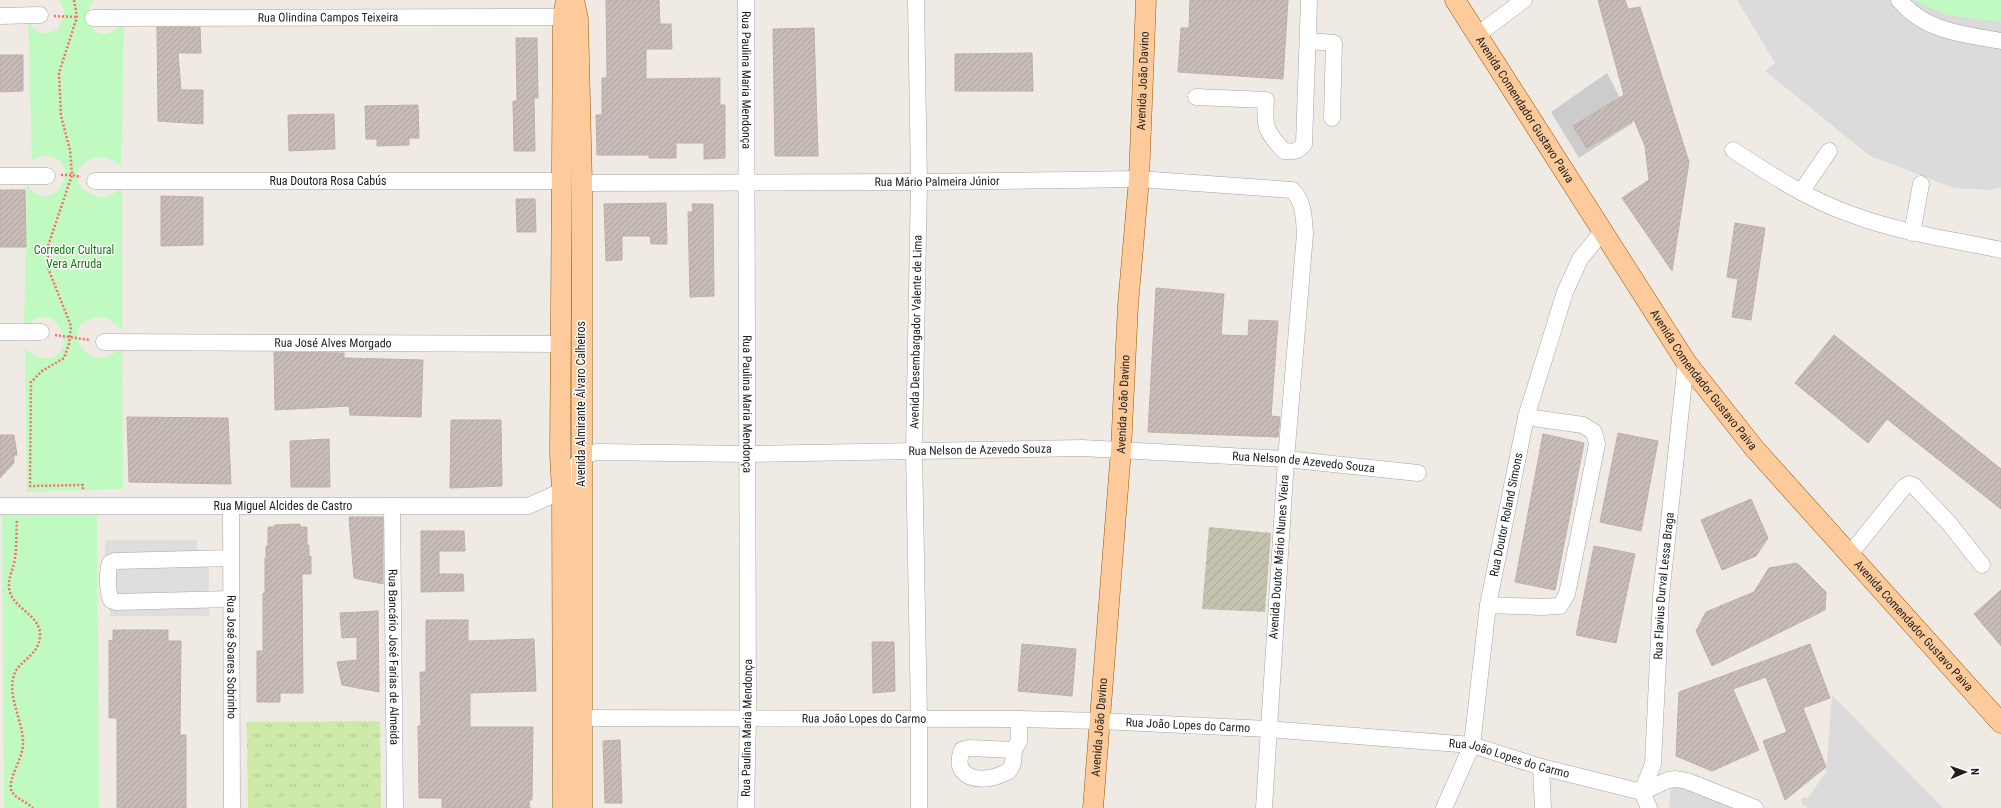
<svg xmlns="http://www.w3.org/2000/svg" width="2001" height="808" viewBox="0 0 2001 808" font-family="'Roboto Condensed',sans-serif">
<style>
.residential{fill:#dcdbdb}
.religious{fill:#ccc}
.construction{fill:url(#construction-furrows)}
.grass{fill:url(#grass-tufts)}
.park{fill:#c0fac0}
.parking{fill:#dedede}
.building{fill:url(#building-hatch);stroke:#c1b0a6}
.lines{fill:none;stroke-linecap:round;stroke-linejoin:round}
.minor-casing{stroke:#a5a5a5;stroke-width:17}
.major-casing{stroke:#985a00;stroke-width:21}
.path{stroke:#fb6d69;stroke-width:2.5;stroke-dasharray:2 2;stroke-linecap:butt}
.minor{stroke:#fff;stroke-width:16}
.major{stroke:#fdcb9b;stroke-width:20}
.labels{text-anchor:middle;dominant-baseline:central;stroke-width:3;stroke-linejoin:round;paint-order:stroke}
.street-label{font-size:12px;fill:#1e1e1e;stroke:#fff}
.park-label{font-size:12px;fill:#0a7e0b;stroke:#fff}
</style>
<defs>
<pattern id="construction-furrows" width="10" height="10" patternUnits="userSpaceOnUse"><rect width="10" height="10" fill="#c4c2af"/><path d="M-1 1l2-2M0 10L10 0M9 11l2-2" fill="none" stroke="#a8a696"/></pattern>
<pattern id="grass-tufts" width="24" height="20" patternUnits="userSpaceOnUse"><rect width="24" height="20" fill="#ceeaa9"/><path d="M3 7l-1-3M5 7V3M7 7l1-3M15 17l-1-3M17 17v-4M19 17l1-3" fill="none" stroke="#b0c891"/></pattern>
<pattern id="building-hatch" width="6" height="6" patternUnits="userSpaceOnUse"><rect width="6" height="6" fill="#c7bcb7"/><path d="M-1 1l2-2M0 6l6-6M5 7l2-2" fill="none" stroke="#aaa19d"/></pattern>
</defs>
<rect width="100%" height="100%" fill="#efeae4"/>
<g class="residential">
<path d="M1737,0H2001V187L1991,190L1954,188L1870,156L1765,71L1775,63Z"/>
<path d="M1832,695L1943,808H1808L1802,804L1801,798H1808L1826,772Z"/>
<path d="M1671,783L1742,808H1669Z"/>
</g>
<path class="religious" d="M1607,73L1633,123L1579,158L1551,112Z"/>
<path class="construction" d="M1209,527L1271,533L1265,612L1202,609Z"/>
<path class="grass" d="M380,721L381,808H248L247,722Z"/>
<g class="park">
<path d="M58,0H93L86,17C95,40 108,37 124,23L121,166C110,157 97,153 85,163C81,166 77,171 77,176C77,188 91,196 101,197C108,197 116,192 122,189V330C117,327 116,325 112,322C102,312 89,318 80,325L77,338L82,349L93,357L104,358L122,349L123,489L27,492L25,347C32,355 38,360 49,358C82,353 52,290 24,330L27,185C52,219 82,166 52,157C44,154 39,156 32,161L28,21C37,34 44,36 58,29C63,19 68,9 58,0Z"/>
<path d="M1914,0H2001V22L1946,15Z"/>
<path d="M2,515H97L99,808H4Z"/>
</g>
<path class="parking" d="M105,540H197V555H209V616H110V603H105Z"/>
<g class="building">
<path d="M606,0H659L660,24H671L672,49H646V79L720,78V105H725V158L704,159V143H676V158H649V155H597L596,115H602V78H607Z"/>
<path d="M1190,0H1288L1283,79L1178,72L1181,28H1189Z"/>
<path d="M1598,0H1625L1628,9L1640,7L1689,162L1672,271L1622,198L1649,180L1645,146L1634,120L1587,148L1573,126L1624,95Z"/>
<path d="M157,27H200L201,53H178L181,90H203V124L158,121Z"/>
<path d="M814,28L818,156H775L773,29Z"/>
<path d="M516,38H537L538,98H534L535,151H514L513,101H517Z"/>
<path d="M1032,53L1033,91H955V54Z"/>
<path d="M0,55H23V91L0,92Z"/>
<path d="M418,105L419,138H409V145L377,146V139H366L365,106Z"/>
<path d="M334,114L335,149L289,151L288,115Z"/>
<path d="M0,190H25L26,247H0Z"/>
<path d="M161,196L203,197V245L161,246Z"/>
<path d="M516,199H535L536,232H517Z"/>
<path d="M666,203L667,244H651L650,236H622V260L606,261L604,204Z"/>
<path d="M692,204H713L714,296L690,297L688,212H693Z"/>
<path d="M1735,223L1765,228L1751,320L1732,317L1738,279L1727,277Z"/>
<path d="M1156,288L1224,294L1221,335L1248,336L1249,320L1278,321L1271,416L1280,417L1278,437L1148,432Z"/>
<path d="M1834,335L2001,469V509L1887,419L1868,443L1795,383Z"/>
<path d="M274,352L344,353V358L423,360L421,417L350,415L349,406L275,410Z"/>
<path d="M127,417L228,418L231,484L129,482Z"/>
<path d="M451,420H501L502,486L450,488Z"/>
<path d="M1618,433L1658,441L1641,531L1600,522Z"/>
<path d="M1543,434L1584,443L1555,590L1515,582Z"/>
<path d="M0,435H14L17,455H14V463L0,478Z"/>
<path d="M329,439L330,487H291L290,441Z"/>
<path d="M1751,499L1768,538L1756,556L1722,570L1701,520Z"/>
<path d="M349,517H383V584L354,578Z"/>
<path d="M300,524V527H307V545H309V557L311,556V574H302L303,693H280V702H257V651H263V593H265V558H266V546H268V527H274V525Z"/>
<path d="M421,531H464L465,551H439V574H463L464,591L421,592Z"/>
<path d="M1594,546L1635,554L1616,643L1576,635Z"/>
<path d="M1797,563L1826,592L1825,610L1712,666L1696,631L1706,612L1754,592L1769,568Z"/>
<path d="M2001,590V646L1974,614Z"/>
<path d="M378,611L379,692L342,685L337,662L357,660V637L342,638L340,613Z"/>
<path d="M426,620H468V641L534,639L536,691L470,693V727H533L532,800H529L530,808H442V798H419L418,726H421L420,672H426Z"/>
<path d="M113,630H168V641H181L180,735H186V808H117V718H109V640L113,641Z"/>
<path d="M872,642H894L895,691L873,693Z"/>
<path d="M1022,644L1076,649L1072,696L1018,691Z"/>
<path d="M1810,644L1830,698L1803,708L1826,767L1785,800L1763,741L1787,732L1766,677L1733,689L1759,750L1712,771L1676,756L1679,692Z"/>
<path d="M620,740L622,803H605L603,741Z"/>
</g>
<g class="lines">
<defs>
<g id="minor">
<path id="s1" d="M746,0L748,717L746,808"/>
<path d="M916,0L919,182L914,451L919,718V808"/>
<path d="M1899,0C1926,32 1963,34 2001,41"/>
<path d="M0,16L40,15"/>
<path id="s2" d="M93,18L563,17"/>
<path d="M1477,35L1524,0"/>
<path d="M1309,41L1334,43L1332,118"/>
<path d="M1196,97L1266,100C1264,126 1265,131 1284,151C1293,152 1298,152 1304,144L1309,0"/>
<path d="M1733,150C1771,175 1809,200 1853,215C1901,233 1951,239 2001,250"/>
<path d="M0,176H47"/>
<path id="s3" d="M95,181H561"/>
<path id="s4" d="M582,183L919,182L1139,179L1292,190C1304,201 1304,218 1305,234L1286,459L1264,808"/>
<path d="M1801,192L1829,151"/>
<path d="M1912,233L1921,184"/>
<path d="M0,332H41"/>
<path id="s5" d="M104,342L561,344"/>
<path id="s6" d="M0,506H528L562,491L581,457L596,452L746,454L1082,448L1286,459L1418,473"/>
<path id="s7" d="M392,506L395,808"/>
<path id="s8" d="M231,507L232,808"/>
<path d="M1850,554L1904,487L1909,484L1914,486L1948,522L1982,565"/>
<path d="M231,558L115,561L110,563C107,572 107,590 111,600L116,602L231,599"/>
<path d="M1488,605L1541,607L1560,606L1567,594L1597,444L1594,432L1583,425L1526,417"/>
<path id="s9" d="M581,718L1019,719L1100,721L1268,729L1472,745L1541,767L1642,792L1668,780L1676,779L1687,781L1755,808"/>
<path d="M1014,750L1013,763L1009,771C1004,773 999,776 994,777C974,782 952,775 962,750L969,748L1014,750L1019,741V719"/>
<path d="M1541,767L1543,808"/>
<path id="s10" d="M1444,808L1472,745L1488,605L1526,417L1565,292L1580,259L1602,232"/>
<path id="s11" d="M1649,808L1642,792L1653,764L1661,596L1686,362"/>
</g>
<g id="major">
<path d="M574,0L578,19L582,183V808"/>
<path id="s12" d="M1455,0L1686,362L1754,448L2001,723"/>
<path d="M563,808L562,491L560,454L563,17L566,0"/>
<path id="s13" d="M1093,808L1121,450L1128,305L1139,179L1146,0"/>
</g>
</defs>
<use href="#minor" class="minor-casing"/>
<use href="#major" class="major-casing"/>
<g class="path">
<path d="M74,0L77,17L59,73L61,116L70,150L72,175L48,246V268L71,326L69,344L64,358L42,371L31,382L30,486L83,485V491"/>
<path d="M54,16L77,17"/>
<path d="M61,175H72L81,177"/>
<path d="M55,335L90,340"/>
<path d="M17,521C16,532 17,545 15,557C14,570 5,581 11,595C18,610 41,617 40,636C39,656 19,660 14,675C7,697 23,720 23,743C23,759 9,776 11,789C12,797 27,802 33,808"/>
</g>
<use href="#minor" class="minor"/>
<use href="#major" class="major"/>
</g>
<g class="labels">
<g class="street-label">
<text stroke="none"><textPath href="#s2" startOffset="235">Rua Olindina Campos Teixeira</textPath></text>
<text stroke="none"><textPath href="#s1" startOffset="80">Rua Paulina Maria Mendonça</textPath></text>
<text stroke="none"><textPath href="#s13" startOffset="729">Avenida João Davino</textPath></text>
<text stroke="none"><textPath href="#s12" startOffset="130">Avenida Comendador Gustavo Paiva</textPath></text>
<text stroke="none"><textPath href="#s3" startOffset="233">Rua Doutora Rosa Cabús</textPath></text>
<text stroke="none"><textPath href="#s4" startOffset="355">Rua Mário Palmeira Júnior</textPath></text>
<text transform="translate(916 332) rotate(-89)">Avenida Desembargador Valente de Lima</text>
<text stroke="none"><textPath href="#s5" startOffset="229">Rua José Alves Morgado</textPath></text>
<text stroke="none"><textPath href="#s12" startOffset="454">Avenida Comendador Gustavo Paiva</textPath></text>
<text transform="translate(581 404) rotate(-90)">Avenida Almirante Álvaro Calheiros</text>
<text stroke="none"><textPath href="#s1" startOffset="404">Rua Paulina Maria Mendonça</textPath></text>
<text stroke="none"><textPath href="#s13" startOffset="405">Avenida João Davino</textPath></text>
<text stroke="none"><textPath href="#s6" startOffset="1004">Rua Nelson de Azevedo Souza</textPath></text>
<text stroke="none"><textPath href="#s6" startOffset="1328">Rua Nelson de Azevedo Souza</textPath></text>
<text stroke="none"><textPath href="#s6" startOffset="283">Rua Miguel Alcides de Castro</textPath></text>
<text stroke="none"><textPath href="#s10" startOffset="302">Rua Doutor Roland Simons</textPath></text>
<text transform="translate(1279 557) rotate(-86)">Avenida Doutor Mário Nunes Vieira</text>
<text stroke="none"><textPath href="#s11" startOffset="226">Rua Flavius Durval Lessa Braga</textPath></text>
<text stroke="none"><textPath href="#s12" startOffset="778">Avenida Comendador Gustavo Paiva</textPath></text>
<text stroke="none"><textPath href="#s8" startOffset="150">Rua José Soares Sobrinho</textPath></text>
<text stroke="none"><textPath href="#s7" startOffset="151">Rua Bancário José Farias de Almeida</textPath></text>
<text stroke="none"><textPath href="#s9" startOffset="283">Rua João Lopes do Carmo</textPath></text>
<text stroke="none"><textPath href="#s9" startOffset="607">Rua João Lopes do Carmo</textPath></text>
<text stroke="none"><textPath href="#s13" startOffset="81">Avenida João Davino</textPath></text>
<text transform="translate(747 728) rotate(-89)">Rua Paulina Maria Mendonça</text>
<text stroke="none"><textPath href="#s9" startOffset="931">Rua João Lopes do Carmo</textPath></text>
</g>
<g class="park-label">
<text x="74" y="250">Corredor Cultural<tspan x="74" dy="14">Vera Arruda</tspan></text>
</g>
</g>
<g transform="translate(1965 772) rotate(88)" stroke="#ffffff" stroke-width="3" paint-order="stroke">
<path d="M0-3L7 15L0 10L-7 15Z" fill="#1e1e1e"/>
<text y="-6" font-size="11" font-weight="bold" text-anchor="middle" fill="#1e1e1e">N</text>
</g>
</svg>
